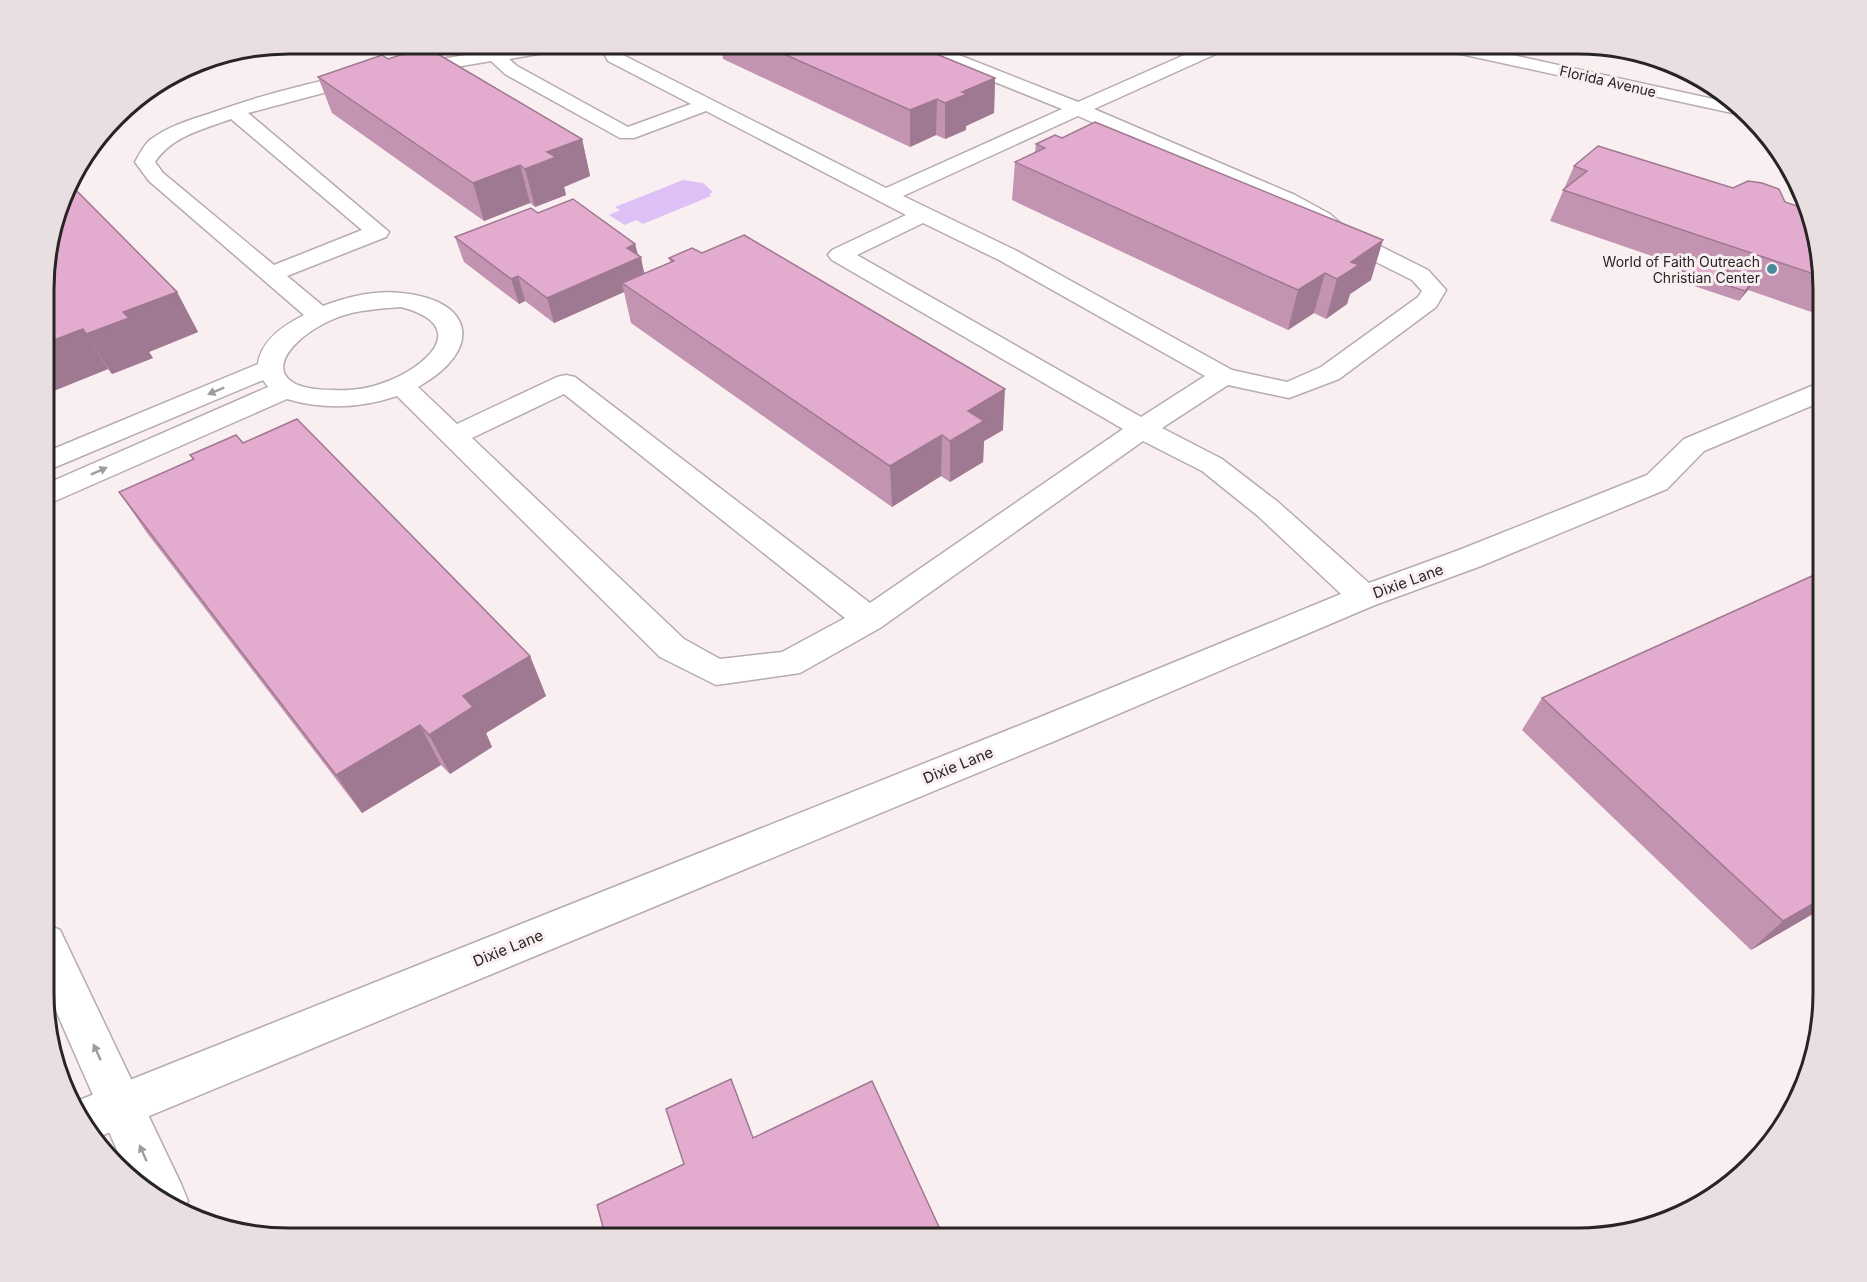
<svg xmlns="http://www.w3.org/2000/svg" width="1867" height="1282" viewBox="0 0 1867 1282" font-family="Inter,sans-serif">
<style>
.water{fill:#ddc0f5}
.lines{fill:none;stroke-linecap:round;stroke-linejoin:round}
.minor-casing{stroke:#b7acad;stroke-width:3}
.major-casing{stroke:#b7acad;stroke-width:3}
.minor{fill:#fff;fill-rule:evenodd}
.major{fill:#fff;fill-rule:evenodd}
.wall{fill:#c394b2}
.shaded-wall{fill:#9f7891}
.building{fill:#e3accf;stroke:#9f7891;stroke-width:1.5}
.oneway{fill:#9e9c9c}
.poi-dot{fill:#498b9c;stroke:#faeff0;stroke-width:2}
.labels{text-anchor:middle;dominant-baseline:central;stroke-width:6;stroke-linejoin:round;paint-order:stroke}
.far-street-label{font-size:14px;fill:#282424;stroke:#faeff0}
.far-poi-label{font-size:14px;fill:#282424;stroke:#faeff0;text-anchor:end}
.street-label{font-size:15px;fill:#282424;stroke:#faeff0}
.rim{fill:none;stroke:#282424;stroke-width:3}
</style>
<rect width="100%" height="100%" fill="#faeff0"/>
<path class="water" d="M683,180L703,183L713,192L709,194L711,196L643,224L636,220L625,225L609,215L620,210L615,207Z"/>
<g class="lines">
<defs>
<g id="minor">
<path d="M537,44H576L567,49L509,59L517,66L628,127L691,104L608,61L599,44H617L621,54L886,188L1062,109L910,48L907,44H931L1078,102L1209,44H1232L1229,48L1094,109L1295,195L1330,214L1348,230L1428,270L1446,290L1436,307L1339,379L1289,398L1228,385L1162,428L1222,459L1278,502L1369,583L1459,550L1647,475L1684,439L1814,385L1823,383V401L1704,451L1667,489L1481,566L1375,605L1057,740L96,1138L76,1116L72,1103L1033,720L1341,594L1258,516L1202,471L1143,441L880,628L800,673L716,685L660,657L397,396C361,408 324,410 287,399L46,505V484L268,387L263,380L46,471V452L258,364C261,340 284,325 304,315L149,181L135,162C139,155 144,145 150,140C169,125 194,119 217,111C320,74 429,61 537,44ZM491,61L505,74L620,138H634L706,111L906,215L832,250L828,255L832,260L1123,429L870,603L575,377L566,375L557,377L457,424L418,387C483,351 476,300 401,293C376,290 346,297 323,306L287,276L386,237L389,232L248,113L357,84ZM1078,116L1279,205L1314,224L1332,240L1412,280L1422,291L1418,297L1321,367L1287,382L1232,370L1015,250L903,196ZM231,119L362,230L274,265L163,173L155,162C172,136 204,129 231,119ZM923,223L999,260L1205,376L1141,417L857,255ZM401,307C473,326 426,368 383,383C367,389 350,391 333,390C258,390 277,346 329,321C352,310 375,309 401,307ZM564,394L845,618L782,652L720,659L684,639L472,438Z"/>
<path d="M1429,44H1462L1736,104L1746,116L1438,49Z"/>
</g>
<path id="major" d="M46,924L60,930L181,1184L188,1201L183,1211L140,1188L128,1175L46,988Z"/>
</defs>
<use href="#minor" class="minor-casing"/>
<use href="#major" class="major-casing"/>
<use href="#minor" class="minor"/>
<use href="#major" class="major"/>
</g>
<g class="wall">
<path d="M721,44H912L995,78L994,113L966,126V130L945,139L936,135L910,147L723,59Z"/>
<path d="M1589,44H1594L1618,49L1616,50Z"/>
<path d="M388,59L582,139L590,176L564,187L566,195L535,207L530,203L484,221L332,113L318,77Z"/>
<path d="M1694,76L1706,82L1693,80Z"/>
<path d="M1036,144L1371,280L1350,294L1347,304L1326,319L1314,313L1288,330L1012,200L1015,162L1035,152Z"/>
<path d="M1598,146L1823,273V316L1748,290L1739,301L1676,280L1684,267L1550,221L1574,166Z"/>
<path d="M538,213L635,244L638,255L645,274L670,262L669,258L1003,430L984,441L983,462L950,482L941,476L892,507L631,323L624,292L554,323L525,301L519,304L464,262L455,237Z"/>
<path d="M46,257L177,292L198,332L149,352L153,358L112,374L108,369L46,394Z"/>
<path d="M243,443L530,656L546,696L486,733L492,747L450,774L441,765L362,813L147,533L119,492L193,460L190,455Z"/>
<path d="M1542,698L1823,908L1751,950L1522,730Z"/>
<path d="M1804,1084L1797,1098L1791,1093Z"/>
</g>
<g class="shaded-wall">
<path d="M995,78L994,113L966,126V130L945,139V103L962,92Z"/>
<path d="M937,99L936,135L910,147V110Z"/>
<path d="M582,139L590,176L564,187L566,195L535,207L525,169L547,152Z"/>
<path d="M520,165L530,203L484,221L473,183Z"/>
<path d="M1383,240L1371,280L1350,294L1347,304L1326,319L1337,279L1351,262Z"/>
<path d="M635,244L639,259L641,257L646,283H622L624,292L554,323L547,298L627,248Z"/>
<path d="M1325,273L1314,313L1288,330L1298,290Z"/>
<path d="M518,276L525,301L519,304L511,279Z"/>
<path d="M1754,280L1749,289L1739,301L1745,291Z"/>
<path d="M177,292L198,332L149,352L153,358L112,374L86,334L123,312Z"/>
<path d="M83,329L108,369L46,394V343Z"/>
<path d="M1005,389L1003,430L984,441L983,462L950,482V441L968,411Z"/>
<path d="M942,435L941,476L892,507L890,466Z"/>
<path d="M530,656L546,696L486,733L492,747L450,774L429,735L463,696Z"/>
<path d="M420,725L441,765L362,813L336,775Z"/>
<path d="M1823,898V908L1751,950L1783,921Z"/>
</g>
<g class="building">
<path d="M761,44H912L995,78L962,92L967,94L945,103L937,99L910,110Z"/>
<path d="M426,47L582,139L547,152L556,157L525,169L520,165L473,183L318,77L382,55L388,59Z"/>
<path d="M1095,122L1383,240L1351,262L1359,265L1337,279L1325,273L1298,290L1015,162L1045,148L1036,144L1055,135L1062,138Z"/>
<path d="M1598,146L1733,188L1748,181L1762,183L1779,189L1785,202L1803,208L1823,273V277L1563,190L1587,171L1574,166Z"/>
<path d="M68,182L177,292L123,312L129,318L86,334L83,329L46,343V257Z"/>
<path d="M573,199L635,244L627,248L641,257L547,298L518,276L511,279L455,237L531,208L538,213Z"/>
<path d="M744,235L1005,389L968,411L984,421L950,441L942,435L890,466L622,283L674,261L669,258L692,248L702,253Z"/>
<path d="M1690,259L1754,280L1745,291L1681,271Z"/>
<path d="M297,419L530,656L463,696L473,707L429,735L420,725L336,775L119,492L194,459L190,455L236,435L243,443Z"/>
<path d="M1823,571V898L1783,921L1542,698Z"/>
<path d="M731,1079L753,1138L872,1081L944,1238H606L597,1205L684,1164L666,1109Z"/>
</g>
<defs><path id="oneway-solid" d="M-6-.8H1V-3.2L6.5 0L1 3.2V.8H-6Z" transform="scale(1.5)"/></defs>
<g class="oneway">
<use href="#oneway-solid" transform="translate(216 391) rotate(157)"/>
<use href="#oneway-solid" transform="translate(99 471) rotate(-24)"/>
<use href="#oneway-solid" transform="translate(97 1052) rotate(-115)"/>
<use href="#oneway-solid" transform="translate(143 1153) rotate(-114)"/>
</g>
<circle class="poi-dot" cx="1772" cy="269" r="6"/>
<g class="labels">
<g class="far-street-label">
<text transform="translate(1608 81) rotate(13)">Florida Avenue</text>
</g>
<g class="far-poi-label">
<text x="1760" y="261">World of Faith Outreach<tspan x="1760" dy="16">Christian Center</tspan></text>
</g>
<g class="street-label">
<text transform="translate(1408 581) rotate(-20)">Dixie Lane</text>
<text transform="translate(958 765) rotate(-22)">Dixie Lane</text>
<text transform="translate(508 948) rotate(-22)">Dixie Lane</text>
</g>
</g>
<path d="M0 0H1867V1282H0ZM289 54H1578A235 235 0 0 1 1813 289V993A235 235 0 0 1 1578 1228H289A235 235 0 0 1 54 993V289A235 235 0 0 1 289 54Z" fill="#e9dfe0" fill-rule="evenodd"/>
<path class="rim" d="M289 54H1578A235 235 0 0 1 1813 289V993A235 235 0 0 1 1578 1228H289A235 235 0 0 1 54 993V289A235 235 0 0 1 289 54Z"/>
</svg>
